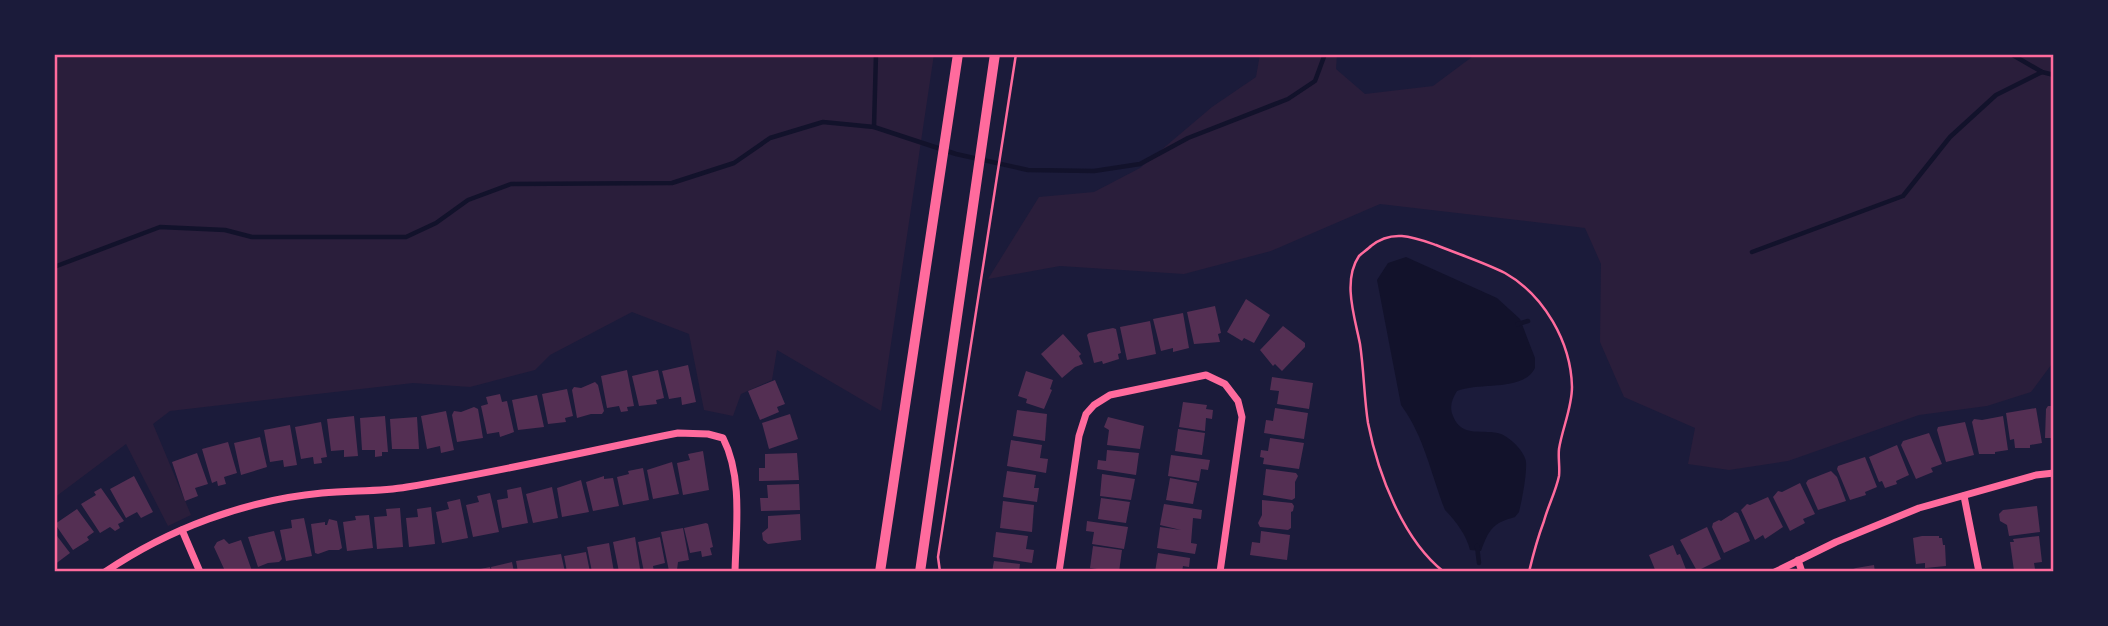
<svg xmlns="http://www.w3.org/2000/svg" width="2108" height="626" viewBox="0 0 2108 626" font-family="'Alegreya Sans',sans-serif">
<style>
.green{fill:#2a1e3b}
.water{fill:#12122b}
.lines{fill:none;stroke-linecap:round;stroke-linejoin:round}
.stream{stroke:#12122b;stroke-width:4.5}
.building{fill:#542f53}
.path{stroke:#ff6b9d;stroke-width:2.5}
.minor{stroke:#ff6b9d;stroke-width:7}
.secondary{stroke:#ff6b9d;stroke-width:10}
.neatline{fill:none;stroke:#ff6b9d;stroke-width:2.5}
</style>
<rect width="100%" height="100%" fill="#1b1b3a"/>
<g class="green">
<path d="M54,54H934L881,411L777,350L772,380L741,394L733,416L704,410L689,334L632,312L550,355L535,370L470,387L413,383L170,411L153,424L191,515L168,526L126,444L54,498Z"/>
<path d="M1260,54H1337L1336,69L1365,94L1433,86L1476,54H2054V361L2031,392L1987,406L1919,415L1788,461L1729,470L1688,464L1695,428L1624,397L1600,342L1601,264L1585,228L1380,204L1271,251L1184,274L1060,266L988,279L1039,197L1094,192L1140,168L1212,107L1256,77Z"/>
</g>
<path class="water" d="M1406,257L1497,298L1520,319L1535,358V368C1523,392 1480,382 1457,391C1452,399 1449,407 1453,416C1462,439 1484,428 1501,434C1511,438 1525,452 1526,462C1527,474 1522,500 1519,512L1515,517C1493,523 1489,529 1481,551L1470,550C1467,536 1455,520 1445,510C1431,474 1424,436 1401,405L1377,280L1388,263Z"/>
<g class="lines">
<g class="stream">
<path d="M2011,54L2042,72L2054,75"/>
<path d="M874,127L876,54"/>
<path d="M1752,252L1903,196L1950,137L1996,95L2042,72"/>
<path d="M54,267L160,227L225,230L252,237H406L436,223L468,200L511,184L672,183L734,163L770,138L823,122L874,127L956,154L1028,170L1094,171L1140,164L1188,138L1288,99L1315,81L1325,54"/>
<path d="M1518,324L1528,321"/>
<path d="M1477,546L1479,563"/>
</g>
</g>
<g class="building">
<path d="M1246,299L1270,315L1254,343L1244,338L1242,341L1227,332Z"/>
<path d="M1215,306L1221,333L1218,334L1220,342L1194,344L1187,312Z"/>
<path d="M1183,313L1189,348L1173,352V348L1161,351L1153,319Z"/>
<path d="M1150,321L1156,354L1127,360L1120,327Z"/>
<path d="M1283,326L1305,343V347L1282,371L1275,364L1273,366L1260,350Z"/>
<path d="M1113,328L1116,329L1121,353L1118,354L1119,359L1103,364L1102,361L1094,363L1087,335L1089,333Z"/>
<path d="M1063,334L1081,354L1079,356L1083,364L1075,367L1062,378L1041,354Z"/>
<path d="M688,365L696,402L682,405L681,397L669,399L662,371Z"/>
<path d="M627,370L634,406L627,407L628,411L621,412L619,406L607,408L601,376Z"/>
<path d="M658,370L664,398L656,400L657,404L639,406L632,376Z"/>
<path d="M1026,371L1053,380L1050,389L1052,390L1044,409L1026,403L1027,399L1018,396Z"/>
<path d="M1272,377L1313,383L1309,409L1277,404L1279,391L1270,390Z"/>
<path d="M775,380L785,404L777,407L779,412L760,420L748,391Z"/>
<path d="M595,382L598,385L604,411L602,414H591L577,418L572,390L574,387L581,388Z"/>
<path d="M567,389L573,416L565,418L566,422L548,424L542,394Z"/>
<path d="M500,394L502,402L507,401L514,432L500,437L499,432L487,434L481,406L488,404L486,397Z"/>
<path d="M537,395L544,427L518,430L512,400Z"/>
<path d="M1183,402L1207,405L1206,409L1213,410L1212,419L1206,418L1205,431L1179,427Z"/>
<path d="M2048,406H2054V438H2045L2046,409Z"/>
<path d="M474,407L478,409L483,438L457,442L452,415L454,411L461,412Z"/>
<path d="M1275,408L1308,413L1304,439L1264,433L1266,420L1273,421Z"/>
<path d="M2036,408L2042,443L2030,445V448H2015L2014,439L2010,440L2006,413Z"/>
<path d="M1017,410L1047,414L1045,441L1013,436Z"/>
<path d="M446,411L454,450L441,453L440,446L427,449L421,416Z"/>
<path d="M790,414L798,439L769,449L762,423Z"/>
<path d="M354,416L358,456L344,457V450L331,451L327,419Z"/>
<path d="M385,416L388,452H382V456L375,457V450H362L360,418Z"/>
<path d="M2003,416L2008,450L1995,452V454H1979L1972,422L1974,419L1982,420Z"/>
<path d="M417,417L419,449H392L390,419Z"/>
<path d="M1108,417L1144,426L1140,449L1107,445L1109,430L1104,427Z"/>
<path d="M321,422L327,457L321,458L322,463L314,464L313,457L301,459L295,427Z"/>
<path d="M1965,422L1974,455L1946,462L1937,430L1938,427Z"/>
<path d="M290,425L297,465L284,467L283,460L270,462L264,430Z"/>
<path d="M1178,429L1205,433L1202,455L1175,451Z"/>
<path d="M1929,433L1942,464L1931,468L1933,472L1916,479L1901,445L1903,441Z"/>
<path d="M260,437L267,467L241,475L234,443Z"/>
<path d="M1270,438L1304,443L1299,469L1263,464L1264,458L1260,457L1261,450L1268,451Z"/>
<path d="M1011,440L1042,445L1040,458L1048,459L1046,473L1007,466Z"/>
<path d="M228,442L237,473L224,477L226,484L218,486L217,481L212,483L202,449Z"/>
<path d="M1897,445L1909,475L1896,481L1897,484L1885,488L1882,481L1879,482L1869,457Z"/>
<path d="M1107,450L1139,453L1136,475L1097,469L1098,460L1106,461Z"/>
<path d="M703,451L709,490L683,495L677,463L690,460L688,454Z"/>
<path d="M197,453L208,484L195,488L198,496L185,501L172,462Z"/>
<path d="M797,453L799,480L759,481V468H765V454Z"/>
<path d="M1171,455L1210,460L1208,470L1201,469L1199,481L1168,476Z"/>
<path d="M1865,457L1877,487L1865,492L1866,495L1850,500L1837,469L1838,466Z"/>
<path d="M672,462L679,494L653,499L647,470Z"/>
<path d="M643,468L649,500L623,505L617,477L629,474L628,471Z"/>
<path d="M1266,469L1296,473L1298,476L1295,482V498L1292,500L1263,495Z"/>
<path d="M1007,471L1036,475L1034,488H1039L1037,502L1003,497Z"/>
<path d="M1831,471L1837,477L1846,501L1818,510L1806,483L1808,480Z"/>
<path d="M1102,474L1135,479L1131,500L1100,496Z"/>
<path d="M134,476L153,512L141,518L137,512L126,518L110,489Z"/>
<path d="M604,476V479L613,478L619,506L593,511L586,482Z"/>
<path d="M1170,478L1197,483L1193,504L1166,500Z"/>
<path d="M581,480L589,512L562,517L557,488Z"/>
<path d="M1800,483L1815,514L1803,519L1805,523L1790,531L1773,497L1778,491L1782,492Z"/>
<path d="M799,484L800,510L761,511L760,498H768L767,485Z"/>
<path d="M521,487L528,523L502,528L497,500L508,498L507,490Z"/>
<path d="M552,487L558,518L533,523L526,494Z"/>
<path d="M101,488L124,521L118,524L120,528L115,531L110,527L100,533L81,504L96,495L94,492Z"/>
<path d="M490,493L499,532L473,537L466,505L479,502L477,496Z"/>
<path d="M1768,497L1783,527L1765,539L1763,535L1755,540L1741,510L1747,504L1750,505Z"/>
<path d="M1101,498L1130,502L1126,523L1098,519Z"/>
<path d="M460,499L468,538L442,543L436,512L449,509L447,502Z"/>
<path d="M1262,500L1292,503L1294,506L1293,511L1291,512V528L1288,530L1260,527L1258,523L1262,515Z"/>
<path d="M1003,501L1034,505L1032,532L1000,528Z"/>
<path d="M1164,504L1202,510L1201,519L1193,518L1191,543L1197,544L1195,554L1157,548L1160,527L1181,530L1160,525Z"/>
<path d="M2037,506L2040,532L2009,536L2007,525L2000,521L1999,514L2003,510Z"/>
<path d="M431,507L435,544L409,547L406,518L418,517L417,509Z"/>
<path d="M400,508L403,547L377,549L374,517L387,516L386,509Z"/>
<path d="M77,509L94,532L87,537L89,540L73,550L55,524Z"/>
<path d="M1735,512L1738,513L1750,541L1724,553L1712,527L1713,523L1719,520L1721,521Z"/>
<path d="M800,514L801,540L768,544L763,540L762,533L768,528V516Z"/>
<path d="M369,515L373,548L347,551L343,522L356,520L355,516Z"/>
<path d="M304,518L312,556L286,561L280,530L292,528L291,520Z"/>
<path d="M329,519L337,521L342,548L339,550H329L318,554L315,553L311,524L325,522V525H327Z"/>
<path d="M1087,521L1128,527L1124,549L1092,544L1094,532L1086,531Z"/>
<path d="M706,523L708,524L713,547L710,548L712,555L702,557L701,551L690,553L684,528Z"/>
<path d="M1707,527L1721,559L1697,571L1680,540Z"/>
<path d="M683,528L689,560L678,562L677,570L669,571L661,532Z"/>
<path d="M274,531L282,559L279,562L268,563L258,567L248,537Z"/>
<path d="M1261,531L1290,535L1287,560L1250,555L1252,542L1260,543Z"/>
<path d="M54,532L70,553L54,565Z"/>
<path d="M996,532L1028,536L1026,549L1034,550L1032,563L993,557Z"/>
<path d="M1922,536H1939V538H1942L1943,545H1945L1946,566L1925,568V563L1916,564L1913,538Z"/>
<path d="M2039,536L2042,562L2034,563L2035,569L2014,571L2010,542H2014L2013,539Z"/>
<path d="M635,537L640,569L619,572L613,542Z"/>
<path d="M660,537L665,563L653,566L654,572H644L638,542Z"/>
<path d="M224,539L229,544L241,540L252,571H225L214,547L217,542Z"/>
<path d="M609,543L614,572H592L587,547Z"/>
<path d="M1673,545L1677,555L1680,554L1687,572H1656L1649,555Z"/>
<path d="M1093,546L1122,550L1119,572L1090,568Z"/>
<path d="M586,552L590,572H567L564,556Z"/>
<path d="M1158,553L1190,558L1189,567L1183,566L1182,572H1155Z"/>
<path d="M561,554L565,572H518L516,561Z"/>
<path d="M994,561L1020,564L1019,572H992Z"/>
<path d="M512,562L514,572H492L491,567Z"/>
<path d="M1874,565L1875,572H1845L1856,568Z"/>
<path d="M490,567L491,572H472L471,571Z"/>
</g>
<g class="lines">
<g class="path">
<path d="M940,572L938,557L1016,54"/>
<path d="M1444,572C1403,540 1378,474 1368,423C1364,397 1364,371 1360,344C1355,318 1342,281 1359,256C1362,253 1368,249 1371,246C1392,229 1413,237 1436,245C1458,254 1483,262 1505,273C1544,295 1571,342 1572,387C1572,408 1562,429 1559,449C1558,458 1560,467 1559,476C1556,491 1548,506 1544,521C1538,537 1533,555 1529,572"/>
</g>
<g class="minor">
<path d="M1964,496L1979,572"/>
<path d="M182,530L200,572"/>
<path d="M1798,560L1802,572"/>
<path d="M105,572C168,529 246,500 322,493C350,490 380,492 407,487C498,472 588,451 678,433L708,434L723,438C743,477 736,529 735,572"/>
<path d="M1059,572L1079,436L1086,414L1094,405L1110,395L1206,375L1225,384L1238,401L1242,417L1220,572"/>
<path d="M1775,572L1836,542L1919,508L2036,475L2054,473"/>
</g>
<g class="secondary">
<path d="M880,572L958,54"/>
<path d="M920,572L995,54"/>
</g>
</g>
<rect width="2108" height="626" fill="none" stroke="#1b1b3a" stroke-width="112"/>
<rect x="56" y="56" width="1996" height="514" class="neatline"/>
</svg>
